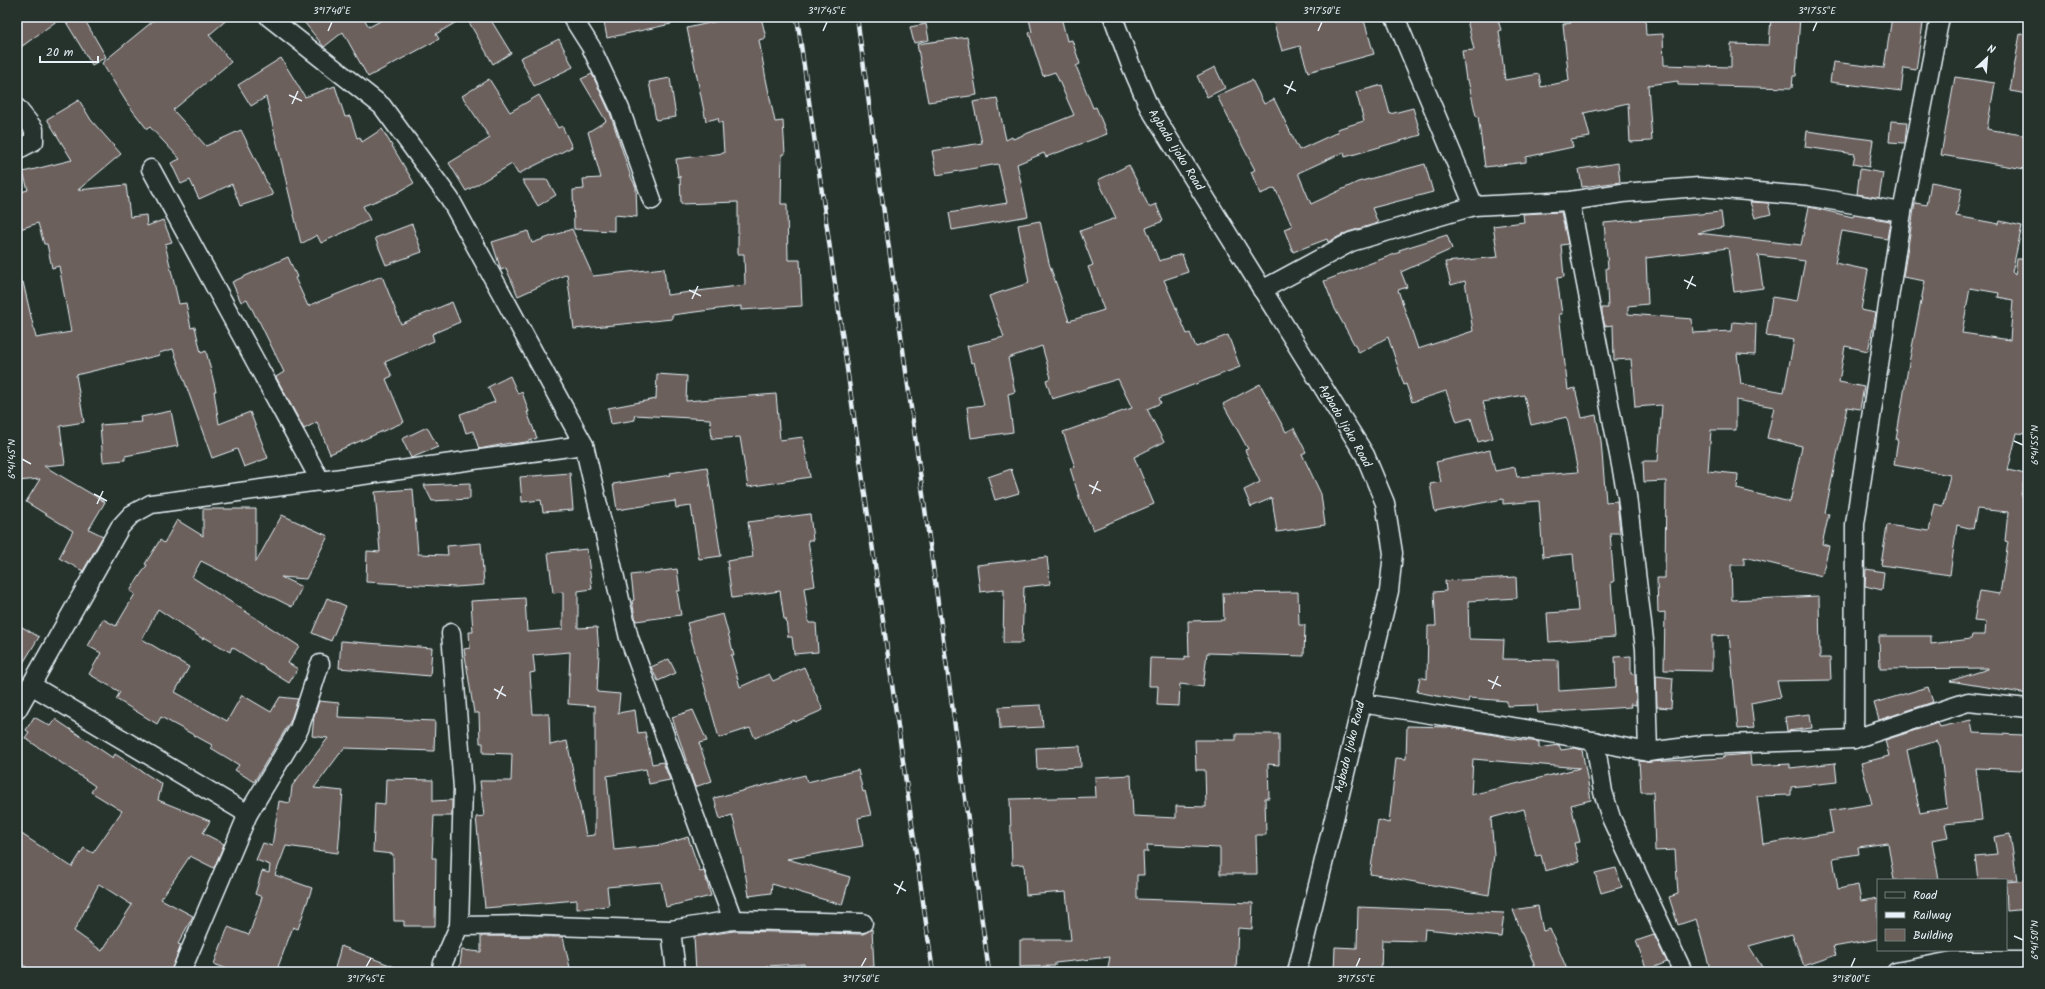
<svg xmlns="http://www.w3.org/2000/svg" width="2045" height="989" viewBox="0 0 2045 989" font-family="Kalam,sans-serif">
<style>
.building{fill:#6c605b;stroke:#e8f1f8;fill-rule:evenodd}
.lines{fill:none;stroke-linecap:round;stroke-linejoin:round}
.minor-casing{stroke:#e8f1f8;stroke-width:21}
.minor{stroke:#26332d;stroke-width:18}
.rail-casing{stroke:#e8f1f8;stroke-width:4.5}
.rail{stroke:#26332d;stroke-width:3;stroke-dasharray:9;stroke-linecap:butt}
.ticks{fill:none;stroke:#e8f1f8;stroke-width:1.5}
.labels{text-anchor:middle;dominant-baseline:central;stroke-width:3;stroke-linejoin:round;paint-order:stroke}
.street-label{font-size:12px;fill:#e8f1f8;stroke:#26332d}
.neatline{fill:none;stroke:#e8f1f8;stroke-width:1.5}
.ticks-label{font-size:10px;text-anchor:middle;fill:#e8f1f8}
</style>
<rect width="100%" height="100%" fill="#26332d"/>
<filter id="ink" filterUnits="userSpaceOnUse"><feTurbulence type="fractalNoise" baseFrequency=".025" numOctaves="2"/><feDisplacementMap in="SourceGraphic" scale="8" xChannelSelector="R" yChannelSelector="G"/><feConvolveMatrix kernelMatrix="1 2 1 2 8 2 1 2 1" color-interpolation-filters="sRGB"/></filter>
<g filter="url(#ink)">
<g class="building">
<path d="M17,17H62L17,50Z"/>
<path d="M63,17H83L106,57L92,65Z"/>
<path d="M158,17H230L209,35L231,62L173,110L206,146L241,130L273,195L240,206L232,184L199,199L190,180L181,184L171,163L180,159L150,127L147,129L127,103L102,63Z"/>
<path d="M300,17H363L369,27L388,17H465L436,34L439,39L368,77L343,32L324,47Z"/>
<path d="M466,17H489L511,53L493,64Z"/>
<path d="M603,17H670L671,24L607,38Z"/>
<path d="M736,17H761L766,38L759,40L766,79L775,122L783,121L785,154H782L781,204H787L788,260H800L802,306L741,310V306L672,315V319L574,329L567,274L518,296L506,268L501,270L492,242L528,231L532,243L572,229L593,276L664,268L667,295L745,285L744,254H738V202L681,204L680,176L678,177L676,159L724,153L722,122L719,123L718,118L706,121L687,28Z"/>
<path d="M1039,17H1061L1067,41L1072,40L1080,64L1076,66L1093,108L1096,107L1107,134L1046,157L1044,153L1017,164L1028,216L952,230L949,213L1007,203L998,164L937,175L932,151L982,143L973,102L997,98L1006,140L1012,137L1013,139L1074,115L1055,72L1043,76L1029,33L1032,32L1029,19Z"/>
<path d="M1272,17H1292L1293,21L1306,17H1363L1374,54L1308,72L1300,46L1282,51Z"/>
<path d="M1481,17H1497L1501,30L1499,31L1505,80L1539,74L1541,87L1569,81L1563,24L1571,23L1570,17H1645L1646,35L1663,34L1664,65L1731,67V44L1769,45L1771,18L1800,17L1796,76H1793L1792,88L1678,85V81L1648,85L1652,141L1630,142L1628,103L1584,113L1590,137L1571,140L1573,147L1526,157V162L1485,167L1478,116H1476L1468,80H1466L1462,51L1474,50L1467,20Z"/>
<path d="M1892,17H1924L1916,70L1904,68L1901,91L1830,82L1833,62L1884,68Z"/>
<path d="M926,24L929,40L914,43L910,27Z"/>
<path d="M2020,34L2028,35V94L2010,91Z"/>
<path d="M967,37L977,95L928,102L917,44Z"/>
<path d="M559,39L573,67L534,86L520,58Z"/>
<path d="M281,58L305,97L335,86L345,117L350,116L357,138L360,137L362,142L382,129L414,183L397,193L363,206L370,220L321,243L317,235L301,244L266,97L251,106L238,85Z"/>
<path d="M1215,67L1225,88L1207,97L1197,76Z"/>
<path d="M592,74L610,113L631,177L636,187L637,217L614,215V231L574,229L573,190L584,189L583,179L601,178L588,132L606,121L581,79Z"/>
<path d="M1955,77L1995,83L1987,129L2028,136V153L2025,169L1941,155Z"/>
<path d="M670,78L676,117L656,120L649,82Z"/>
<path d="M489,79L510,112L539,95L558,128L562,126L572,147L518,174L512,164L466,191L449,163L490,138L462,96Z"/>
<path d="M1252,80L1264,104L1274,99L1299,150L1338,132L1337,129L1364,121L1356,92L1382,85L1390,114L1413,108L1421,135L1345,157L1344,152L1298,173L1311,204L1358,182L1425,164L1433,192L1372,208L1378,223L1348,232L1328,242L1327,239L1293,252L1284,229L1292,226L1275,188L1260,194L1251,172L1255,170L1217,96Z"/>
<path d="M79,100L91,120L121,154L78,190L126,185L130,217L146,215L147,226L163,220L172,242L165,244L179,304L186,303L191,328L195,327L201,353L206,351L216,391H214L219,424L250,412L268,458L244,467L237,449L212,458L173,349L159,353L160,355L76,375L84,422L60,426L65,464L44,466L105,502L89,529L103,536L83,571L59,558L73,531L26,502L40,479L17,481V283L23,282L36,338L71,332L59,266L52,268L47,244H44L38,223L17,230V193L28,190L23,172L72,160L47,119Z"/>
<path d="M1891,121L1907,122L1905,143L1889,142Z"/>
<path d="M1807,131L1873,140L1869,167L1853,164L1855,154L1805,147Z"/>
<path d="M1618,163L1620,182L1582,187L1579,169Z"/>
<path d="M1129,165L1149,207L1156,204L1163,221L1146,228L1159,261L1182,254L1188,272L1164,280L1187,334L1190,333L1196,347L1228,335L1240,367L1159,398L1161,403L1147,409L1164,442L1134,457L1154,504L1093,530L1081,503L1070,468L1075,467L1063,432L1132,408L1118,379L1052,399L1046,380L1051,378L1042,346L1008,358L1015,392L1008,394L1013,432L971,438L967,407L984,405L974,362L971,363L967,346L1004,337L989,296L1029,283L1018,225L1040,221L1049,263L1069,321L1104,310L1088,267L1093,265L1080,231L1116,218L1098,180Z"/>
<path d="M1860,169L1883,173L1879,198L1857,194Z"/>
<path d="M522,180H547L556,195L538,206Z"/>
<path d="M1931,182L1962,188L1956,216L1999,224L2000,221L2022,226L2012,272L2015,275L2017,259H2028V434L2017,433L2008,470L2025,474L2021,495L2028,496V636L2026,651H2028V694L1950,681L1988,669V668L1880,669L1879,636H1931V644L1971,639L1972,635H1985L1986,622L1974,621L1979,591L2000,594L2008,542L2005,541L2008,512L1977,509L1973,529L1957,525L1950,575L1881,565L1887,525L1929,531L1935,504L1943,506L1950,475L1894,465L1898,440H1896L1908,368L1925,281L1903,277L1915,203L1927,205ZM1970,288L1999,293L1998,297L2013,300L2010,340L1962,333Z"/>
<path d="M1750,202L1768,203L1771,214L1755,218Z"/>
<path d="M1809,207L1853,217L1854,215L1890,221L1887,239L1842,231L1835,263L1868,270L1861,310L1876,313L1868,351L1845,346L1839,382L1864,387L1860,409L1847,407L1825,513L1829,514L1822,544L1829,546L1822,576L1744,557V565H1731L1732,600L1819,596L1820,658H1830L1831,680L1777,681L1781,697L1751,703L1754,728L1738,729L1729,635L1712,636V671L1664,670L1665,612L1658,613L1657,578H1665L1666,481L1644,482L1643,461H1658L1662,405L1635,407L1631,359L1614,360L1613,325L1605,326L1602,313V308H1608L1606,268H1608L1604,223L1721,212L1723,227L1698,233L1801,245ZM1728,248L1734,292L1763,288L1758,255L1805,261L1797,301L1772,297L1766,336L1794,340L1784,392L1741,384L1737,354L1755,355L1756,324L1733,322L1732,331L1693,333L1692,319L1628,314V306L1648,304L1646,258ZM1736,400L1774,407L1767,438L1802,446L1790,502L1737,489L1738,474L1708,471L1711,430H1736Z"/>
<path d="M1561,212L1568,244L1561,245L1564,277L1557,278L1562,314H1559L1568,390L1575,388L1582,418L1596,415L1601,441L1606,502L1617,501L1620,533H1610L1614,582H1611L1615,637L1549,642L1547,613L1578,611L1573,554L1543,557L1539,501L1503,504V499L1435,512L1430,484L1441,482L1436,462L1490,450L1495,471L1515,467L1517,477L1578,472L1567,417L1531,425L1524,395L1483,402L1493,438L1478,442L1471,418L1457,422L1446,391L1412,402L1406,384L1404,385L1388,337L1359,353L1335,309L1324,281L1400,252L1399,250L1447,235L1452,249L1401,272L1407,287L1398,290L1418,349L1473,331L1465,281L1451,285L1445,262L1498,257L1493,226L1524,222L1523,214Z"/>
<path d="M412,224L422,252L386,265L375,238Z"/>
<path d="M288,257L297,277L295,278L308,306L382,276L401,324L452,302L460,322L432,334L434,341L385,362L392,376L386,379L404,422L330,454L317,422L304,429L276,377L284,372L259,321H258L247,299L241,302L232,282Z"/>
<path d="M657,374L687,376L686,401L776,394L780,440L803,437L810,477L748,487L740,437L712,439L710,419L634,415L635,420L611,424L608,408L656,399Z"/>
<path d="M510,376L518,394L522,392L529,412H527L537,438L526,442L511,444L510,443L479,449L473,431L466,433L460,414L495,402L488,387Z"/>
<path d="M1260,384L1286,432L1294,428L1306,452L1302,454L1321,494L1325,525L1277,532L1272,498L1251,507L1244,490L1260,482L1245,450L1248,449L1223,404Z"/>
<path d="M171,411L178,446L125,456V460L103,462L100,425L142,422L141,417Z"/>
<path d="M427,427L438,447L411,458L402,439Z"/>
<path d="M707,467L721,556L699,559L691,506L676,508L675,501L617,510L613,484L671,475L670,473Z"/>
<path d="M1011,469L1019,493L995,500L988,477Z"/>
<path d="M570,473L573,510L543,512L541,500L522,502L520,477Z"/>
<path d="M470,483V499L432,501L424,485Z"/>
<path d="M413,489L418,554L448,555L447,546L481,543L484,585L455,587L366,582L367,551L380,552L375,492Z"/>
<path d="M203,509H256V562L282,515L328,536L306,579L281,577L302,587L292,607L201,561L192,577L299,646L288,663L298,669L289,683L232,647L230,652L204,637L203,639L158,609L142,639L189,667L175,692L227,721L242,695L271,712L280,697L298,699L290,722L254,782L235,770L239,765L211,748L212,745L161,717L157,724L116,699L120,692L89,674L101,653L88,646L103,619L116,626L135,594L130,591L147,565L145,564L160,540L164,543L177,520L203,536Z"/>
<path d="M810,514L813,540H808L815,586L804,588L809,623H816L818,652L794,654L792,637H788L786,619H784L780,591L732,598L727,561L753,557L748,522Z"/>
<path d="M587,549L592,589L578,591V628L597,627L599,653L597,692L620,694L618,713L635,710L638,733L645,732L652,764L663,762L670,780L649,784L646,769L607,776L614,850L662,845L688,837L700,872L704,871L711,896L666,907L661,882L607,887L609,906L577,909V900L485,908L476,817L484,816L480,781H511L512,754L483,753V743H480L479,713H474L464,649L470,648L469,632H473L471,601L525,598L527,632L563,629V592L553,593L548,553ZM570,652L568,704L595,706V835L586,836L567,741L550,745L549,714H533L530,673L535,672L533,655Z"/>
<path d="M1047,557L1050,584L1024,587L1022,643H1003L1004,589L980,592L977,565Z"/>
<path d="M677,569L680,591H677L681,615L636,621L632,601L634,600L631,575Z"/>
<path d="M1866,569L1884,572L1882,590L1865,586Z"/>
<path d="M1516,577L1517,598L1468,601L1469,639L1504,640L1503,659L1558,660L1559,691L1616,687L1615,657L1631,656V674H1635L1636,705L1630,704L1631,707L1538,713L1537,705L1507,706V701L1469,698L1468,702L1417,692L1420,677L1427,679L1428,626H1436L1434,592L1446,591L1445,581Z"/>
<path d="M1298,592L1299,625H1305L1304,656L1207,653L1203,687L1180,684L1179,706L1157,705L1158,686H1149L1150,658L1185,659V656L1189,657L1188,621L1224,620L1223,593Z"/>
<path d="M327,598L346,606L331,641L312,633Z"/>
<path d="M723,614L734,655H731L740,687L769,674L773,681L804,667L823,710L795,722L794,720L755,738L750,728L719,738L687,623Z"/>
<path d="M17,624L39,637L17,673Z"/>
<path d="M341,641L432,648L430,676L339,668Z"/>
<path d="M669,659L676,673L658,681L651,667Z"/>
<path d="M1656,676L1673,678L1671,708L1657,707Z"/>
<path d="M1928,687L1933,702L1879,720L1874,703Z"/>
<path d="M319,701L339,703L338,717L435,721L434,751L344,748L314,788L343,791L338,853L286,846L275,875L312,888L298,929L293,927L276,972H235L214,964L228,927L249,935L262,897L255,894L262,871L269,873L270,865L256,860L263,843L272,846L279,801L290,803L292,786L328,738L312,736L314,716Z"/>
<path d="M1041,705L1043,727L1000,729L999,707Z"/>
<path d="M693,710L707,741L699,743L712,781L695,787L672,717Z"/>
<path d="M1810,714L1812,728L1787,731L1785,717Z"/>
<path d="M34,717L50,726L55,719L113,758L115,754L162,784L158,800L210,821L203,833L224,844L214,868L190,856L161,899L193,916L178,944L181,945L171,972H34L17,961V831L72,867L84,848L93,853L122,811L91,792L95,786L25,738L29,732L26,730ZM99,884L132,905L102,951L74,931Z"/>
<path d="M1971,720L1973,733L2024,735L2023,770L1976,768L1982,820L1945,824L1948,837L1932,840L1939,880H1894L1888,843L1858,847L1859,854L1833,858L1838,889L1858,885L1861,901L1878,898V939L1833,947L1836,955L1804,966L1792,934L1749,946L1765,972H1711L1696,919L1678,925L1669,897L1678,894L1675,850L1655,851L1653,792H1641L1639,761L1649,762L1724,758V756L1750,754L1751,766L1790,764V768L1835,763L1837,782L1791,787V795L1757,796L1763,844L1833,833L1829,811L1872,804L1861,763L1889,756L1885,740L1938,723L1940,727ZM1937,741L1940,746L1947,808L1920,813L1907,750Z"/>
<path d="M1407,726L1448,727L1506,737V738L1539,742V748L1559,745L1561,750L1575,748L1582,750L1591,800L1571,805L1580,842L1574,843L1579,862L1545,871L1541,855L1536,856L1524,809L1491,818L1494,855L1489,895L1370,874L1378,820L1389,823L1396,758L1406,759ZM1473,759L1519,763L1580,768L1471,795Z"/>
<path d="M1236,734H1279V765L1268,764L1269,798H1265L1266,835H1256L1257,874H1220V848L1147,845L1148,852H1143L1144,875H1137V899L1253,903L1252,929L1238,928L1236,972H1107L1110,957L1055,963V966L1020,967V940H1071L1066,892L1026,895L1024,864L1012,865L1010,799L1096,797L1095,777L1131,775L1133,816L1176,818V806L1206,807L1205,770H1196L1195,740H1236Z"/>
<path d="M1080,746L1081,767L1037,769L1036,748Z"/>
<path d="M858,770L863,792L865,791L871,815L858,818L863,846L787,859L850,877L842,905L772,884L771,893L749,896L742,853L732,815L720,819L714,798L805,775L807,782Z"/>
<path d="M386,779L433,780V801L452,800V816H434L432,858H436L435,926H404V921H394L393,854L373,852L375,803L385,804Z"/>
<path d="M2010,834L2017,880H1978L1975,856L1997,854L1994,837Z"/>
<path d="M1616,868L1622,887L1601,893L1595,873Z"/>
<path d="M2028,880V909L2007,911L2006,882Z"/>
<path d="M1538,906L1543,931L1550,929L1568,972H1537L1513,910Z"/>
<path d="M1358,907L1504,913L1501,937L1425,929L1424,941L1382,940L1381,972H1334L1335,947L1357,948Z"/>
<path d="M872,929L874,967L805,971L804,964L766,966L767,972H696L694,937L734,931L863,934Z"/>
<path d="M1654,935L1667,962L1647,970L1636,941Z"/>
<path d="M481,936L563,937L571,972H459L462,950L481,952Z"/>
<path d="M341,946L405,971V972H334Z"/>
</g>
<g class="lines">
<defs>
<g id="minor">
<path d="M269,17L382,106L450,199L584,445L629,638L733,920"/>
<path d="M572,17L591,47L620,109L652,200"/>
<path d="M1113,17L1130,63L1149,107L1365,455L1385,503L1393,553L1389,591L1297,972"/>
<path d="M1395,17L1474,206"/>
<path d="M17,108L34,129V141L17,150"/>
<path d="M151,169L321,482"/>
<path d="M1570,201L1627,496L1645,649L1648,752"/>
<path d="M1262,290L1351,242L1474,206L1570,201L1622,193L1699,187L1806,196L1902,212"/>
<path d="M451,633L463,788L459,926"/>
<path d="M31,685L248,814"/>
<path d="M1361,703L1557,734L1648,752L1703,745L1854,739L1968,702L2028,708"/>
<path d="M17,710L120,527L131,515L151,504L584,445"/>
<path d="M1854,739L1855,524L1902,212L1940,17"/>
<path d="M1595,741L1603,792L1611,818L1683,972"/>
<path d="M671,930L676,972"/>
<path d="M181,972L248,814L299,729L320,664"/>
<path d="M441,972L443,963L459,926L524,925L671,930L733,920L863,923"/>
<path d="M1896,972L1952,961H2028"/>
</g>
</defs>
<use href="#minor" class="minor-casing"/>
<use href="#minor" class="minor"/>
<defs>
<g id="rail">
<path d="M797,17L933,972"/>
<path d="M857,17L989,972"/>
</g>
</defs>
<use href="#rail" class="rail-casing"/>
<use href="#rail" class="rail"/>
</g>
</g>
<path class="ticks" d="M328,31L332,22M823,31L827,22M1318,31L1322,22M1813,31L1817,22M1284,85L1296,91M1287,94L1293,81M289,95L302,101M292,104L298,91M1684,280L1696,286M1687,289L1693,276M689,290L701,296M692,299L698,286M2014,441L2023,445M22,459L31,464M1089,485L1101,491M94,494L107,501M1092,494L1098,481M97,504L103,491M1488,680L1501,686M494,689L506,696M1492,689L1498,676M497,699L503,686M894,884L906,891M897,894L903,881M2014,936L2023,940M366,967L371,958M861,967L866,958M1356,967L1360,958M1851,967L1855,958"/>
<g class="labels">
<g class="street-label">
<text transform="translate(1176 150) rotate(58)">Agbado Ijoko Road</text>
<text transform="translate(1345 426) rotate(60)">Agbado Ijoko Road</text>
<text transform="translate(1350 747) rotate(-76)">Agbado Ijoko Road</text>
</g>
</g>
<rect width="2045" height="989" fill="none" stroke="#26332d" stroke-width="44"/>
<rect x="1877" y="879" width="130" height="72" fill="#26332d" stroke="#747f7e"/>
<rect x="1885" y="892" width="20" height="6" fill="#26332d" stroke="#747f7e"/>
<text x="1913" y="899" font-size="12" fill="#e8f1f8">Road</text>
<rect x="1885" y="912" width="20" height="6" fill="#e8f1f8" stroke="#747f7e"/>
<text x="1913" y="919" font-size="12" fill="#e8f1f8">Railway</text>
<rect x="1885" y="929" width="20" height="12" fill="#6c605b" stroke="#747f7e"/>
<text x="1913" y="939" font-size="12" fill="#e8f1f8">Building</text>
<g transform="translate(1987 58) rotate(26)" stroke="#26332d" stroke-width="3" paint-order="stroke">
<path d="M0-3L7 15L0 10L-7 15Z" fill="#e8f1f8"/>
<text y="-6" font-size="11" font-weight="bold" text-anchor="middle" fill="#e8f1f8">N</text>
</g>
<path d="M40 56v6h58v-6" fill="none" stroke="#e8f1f8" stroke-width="2"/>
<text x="46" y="56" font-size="12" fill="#e8f1f8" stroke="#26332d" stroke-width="3" paint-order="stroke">20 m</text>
<rect x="22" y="22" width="2001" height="945" class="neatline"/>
<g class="ticks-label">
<text x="332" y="14">3°17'40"E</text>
<text x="827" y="14">3°17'45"E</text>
<text x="1322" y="14">3°17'50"E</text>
<text x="1817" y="14">3°17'55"E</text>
<text transform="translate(2034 445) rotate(-90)" y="4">6°41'55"N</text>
<text transform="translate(11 459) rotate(-90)" y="4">6°41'45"N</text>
<text transform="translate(2034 940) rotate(-90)" y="4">6°41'50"N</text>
<text x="366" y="982">3°17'45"E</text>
<text x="861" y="982">3°17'50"E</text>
<text x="1356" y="982">3°17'55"E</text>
<text x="1851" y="982">3°18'00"E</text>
</g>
</svg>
